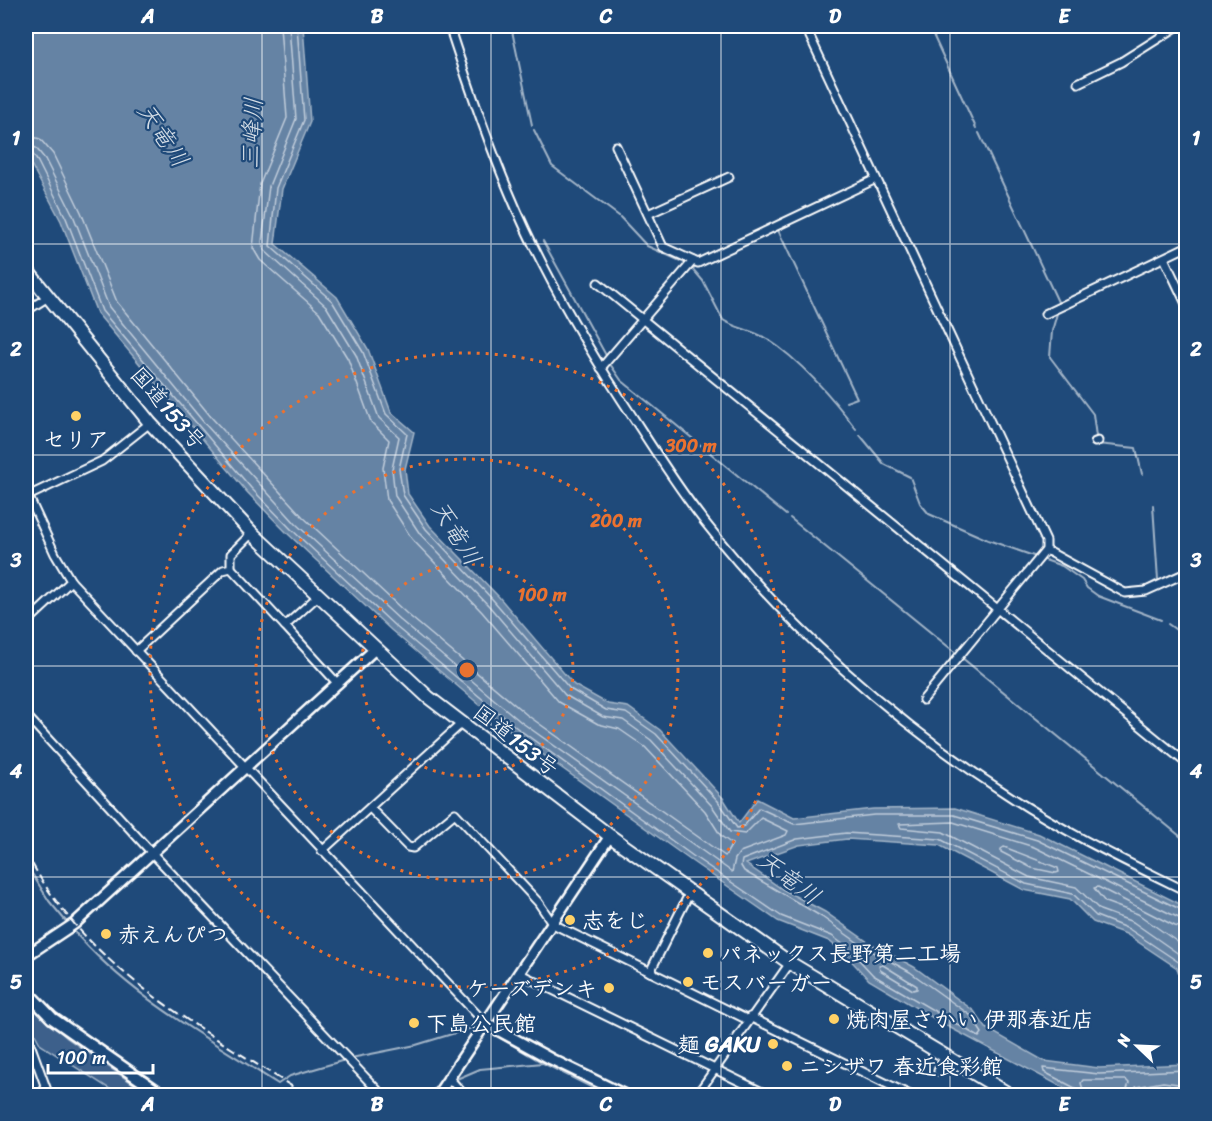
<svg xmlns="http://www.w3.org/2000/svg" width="1212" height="1121" viewBox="0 0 1212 1121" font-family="Sriracha,'Klee One',sans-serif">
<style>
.green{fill:#3c618b;stroke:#9eb0c5;stroke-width:1.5}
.water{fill:#6583a4;stroke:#a3b5c8;stroke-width:1.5}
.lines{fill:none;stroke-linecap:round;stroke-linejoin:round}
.shore{stroke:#c1cddb;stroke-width:1.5}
.stream{stroke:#a3b5c8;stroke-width:2}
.minor-casing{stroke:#fff;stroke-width:11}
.tertiary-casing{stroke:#fff;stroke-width:14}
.secondary-casing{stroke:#fff;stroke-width:15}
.trunk-casing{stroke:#fff;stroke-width:16}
.minor{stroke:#1f4a7a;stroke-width:7}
.tertiary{stroke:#1f4a7a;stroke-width:9}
.secondary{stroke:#1f4a7a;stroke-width:10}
.trunk{stroke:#1f4a7a;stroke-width:12}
.rail{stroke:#fff;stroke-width:2;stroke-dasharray:9 4.5;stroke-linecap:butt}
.grid{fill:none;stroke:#fff;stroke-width:1.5;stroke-opacity:0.55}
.ring{fill:none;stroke:#eb7230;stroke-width:3;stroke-dasharray:3 6}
.poi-dot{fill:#ffd166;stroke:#1f4a7a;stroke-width:2}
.labels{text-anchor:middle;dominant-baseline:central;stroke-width:4.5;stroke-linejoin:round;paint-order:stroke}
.street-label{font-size:22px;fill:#fff;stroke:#1f4a7a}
.poi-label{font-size:22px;font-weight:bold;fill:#fff;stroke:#1f4a7a;text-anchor:start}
.water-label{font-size:24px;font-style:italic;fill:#d8e0e8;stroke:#1f4a7a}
.centre{fill:#eb7230;stroke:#1f4a7a;stroke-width:3}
.ring-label{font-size:18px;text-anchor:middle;font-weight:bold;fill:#eb7230;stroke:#1f4a7a;stroke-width:4.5;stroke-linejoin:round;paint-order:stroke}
.neatline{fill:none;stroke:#fff;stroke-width:2}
.grid-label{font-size:20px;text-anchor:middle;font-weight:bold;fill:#fff}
</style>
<rect width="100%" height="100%" fill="#1f4a7a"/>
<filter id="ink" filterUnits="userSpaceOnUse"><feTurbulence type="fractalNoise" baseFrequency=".0167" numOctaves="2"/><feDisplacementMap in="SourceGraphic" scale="12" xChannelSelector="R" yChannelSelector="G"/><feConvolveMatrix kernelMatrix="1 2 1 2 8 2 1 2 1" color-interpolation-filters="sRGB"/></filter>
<g filter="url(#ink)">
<path class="green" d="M26,1001L67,1038L149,1095H119L41,1045L26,1018Z"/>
<path class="water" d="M26,26H303L310,122L282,189L275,244L337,297L368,349L391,412L414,432L405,469L408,494L430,526L499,597L574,685L608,704L628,707L660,730L723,798L739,823L757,799L794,818L873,809L955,808L1039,834L1186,907V1001L1177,968L1126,934L1093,922L1070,899L1024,890L939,845L847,839L799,845L746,864L782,889L825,912L868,942L914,967L974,1011L986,1028L1044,1061L1099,1068L1186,1064V1091L1163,1088L1134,1095H1077L945,1025L869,980L844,953L829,941L778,921L690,860L513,733L391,630L287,533L247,492L97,313L61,221L26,155Z"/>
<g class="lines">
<g class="shore">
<path d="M297,26L304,120L276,188L270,246L332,301L363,352L386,414L407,434L399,469L403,495L426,529L494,601L570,689L606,710L626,713L656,734L718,801L737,828L744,826L759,808L794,824L874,815H954L1037,840L1186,912"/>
<path d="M26,135L40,139L53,154L81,212L117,302L212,418L303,517L406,613L527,715L725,856L732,844L721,836L705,811L645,747L619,729L598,724L559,702L482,612L412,539L387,500L383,468L389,440L371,422L348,359L319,312L260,260L253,248L260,184L287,118L280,26"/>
<path d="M26,144L36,148L45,159L73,215L109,307L205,424L296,524L400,620L521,722L732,872L735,859L740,852L786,835L788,831L761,818L745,834L730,832L712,806L651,740L623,720L603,717L565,695L489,606L420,534L395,496L392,469L399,437L379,418L356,355L326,306L264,250L262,242L269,186L296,119L289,26"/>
<path d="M26,152L32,153L38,162L66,218L102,311L251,488L291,529L395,626L517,728L693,856L781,916L832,936L848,948L873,975L979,1037L982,1033L970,1015L910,972L864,947L822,917L744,871L741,866L742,860L797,839L846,833L940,839L1026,884L1073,894L1096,916L1129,929L1180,963L1186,980"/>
<path d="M1004,847L1058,868L1059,872L1056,873L1032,868L1001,852V849Z"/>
<path d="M1186,920L1179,918L1034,847L953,822L899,824L901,828L943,832L1029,877L1076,887L1100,910L1133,922L1186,959"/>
<path d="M1186,929L1175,926L1098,887L1094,888L1105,902L1138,914L1186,948"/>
<path d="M883,965L917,986V989L913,990L880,970L879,966Z"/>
<path d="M1078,1096L1075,1088L1044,1072L1043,1068L1099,1074L1186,1070"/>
<path d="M1085,1096L1081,1083L1083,1080H1126L1129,1083L1125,1096"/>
<path d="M1132,1096L1136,1087L1163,1082L1186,1085"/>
</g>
<g class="stream">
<path d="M511,26L532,125"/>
<path d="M929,26L976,128"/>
<path d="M534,130L552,166L619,216L647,246L685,263"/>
<path d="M979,133L1059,304"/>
<path d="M778,230L857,398L846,402"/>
<path d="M543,241L608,359"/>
<path d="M691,267L703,281L723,320C737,329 753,330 767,339C799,359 833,398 856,429"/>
<path d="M1058,310L1052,331L1050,357L1093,414L1097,444L1136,448L1142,474"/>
<path d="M610,364L621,380L786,515"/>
<path d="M860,435L884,464L910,477L920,503L929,514L988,540L1062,566L1082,580L1087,588L1098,596L1161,620"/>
<path d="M1153,505L1158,580"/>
<path d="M790,518L956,653"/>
<path d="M1164,578L1186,568"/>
<path d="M1145,587L1158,580"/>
<path d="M1168,624L1186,637"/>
<path d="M961,657L1186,841"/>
<path d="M26,864L49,901L69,925"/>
<path d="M72,929C129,996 206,1037 278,1084L290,1076L345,1060"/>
<path d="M485,1029L543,1063L609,1096"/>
<path d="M351,1058L416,1045L475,1027"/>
<path d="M452,1081L480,1069L543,1063"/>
</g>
<defs>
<g id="minor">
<path d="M449,26C467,81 486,138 509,192C539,264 579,334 621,399C648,440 674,483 704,521C786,626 893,721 1005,793C1062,831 1125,861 1186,891"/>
<path d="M805,26L1046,541V550L923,700"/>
<path d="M1078,83L1121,62L1178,26"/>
<path d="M616,146L663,247L698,263L876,179"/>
<path d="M648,214L729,177"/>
<path d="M1164,258L1186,304"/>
<path d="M598,283L1186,763"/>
<path d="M26,311L48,297"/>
<path d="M1045,314L1186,247"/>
<path d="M601,368L693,261"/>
<path d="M1095,442L1098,441"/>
<path d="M26,491L55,554L71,581L485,1023"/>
<path d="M28,496L102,461L150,423"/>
<path d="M1046,550L1125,593L1146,591L1186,573"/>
<path d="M231,568L285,626L318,596"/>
<path d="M26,623L71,581"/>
<path d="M285,626L338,684"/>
<path d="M136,651L223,570L231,568V554L252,533"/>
<path d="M26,715L152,853L383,1096"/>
<path d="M370,808L408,847L413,848L455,813L538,902L553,924L748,1020"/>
<path d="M322,851L461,724"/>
<path d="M650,972L689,894"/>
<path d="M518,973L770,1096"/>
<path d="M750,1017L912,1096"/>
<path d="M26,1033L49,1096"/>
<path d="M938,1071L944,1057"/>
<path d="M448,1077L465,1096"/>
<path d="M696,1096L790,963"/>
</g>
<g id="tertiary">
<path d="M26,956L74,924L375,649"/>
<path d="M485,1023L551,1059L627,1096"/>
<path d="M437,1096L610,836"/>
</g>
<path id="secondary" d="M26,991L52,1018L164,1096"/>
<path id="trunk" d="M26,269L150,423L252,533L428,697L610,836L790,963L1012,1096"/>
</defs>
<use href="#minor" class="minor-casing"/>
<use href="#tertiary" class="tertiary-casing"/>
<use href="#secondary" class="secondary-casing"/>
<use href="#trunk" class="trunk-casing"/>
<use href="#minor" class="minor"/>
<use href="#tertiary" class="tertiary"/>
<use href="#secondary" class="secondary"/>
<use href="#trunk" class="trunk"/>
<path class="rail" d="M26,852C85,970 201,1027 307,1096"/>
</g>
</g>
<path class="grid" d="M262,26V1096M491,26V1096M721,26V1096M950,26V1096M26,244H1186M26,455H1186M26,666H1186M26,877H1186"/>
<g class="ring">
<circle cx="467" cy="670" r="106"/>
<circle cx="467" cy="670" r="211"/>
<circle cx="467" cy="670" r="317"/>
</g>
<g class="poi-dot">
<circle cx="76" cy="416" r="6"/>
<circle cx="570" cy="920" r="6"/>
<circle cx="106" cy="934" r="6"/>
<circle cx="708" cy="953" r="6"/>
<circle cx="688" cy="982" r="6"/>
<circle cx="609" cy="988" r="6"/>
<circle cx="834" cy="1019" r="6"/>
<circle cx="414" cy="1023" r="6"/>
<circle cx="773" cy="1044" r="6"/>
<circle cx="787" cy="1066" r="6"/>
</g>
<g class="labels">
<g class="street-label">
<text transform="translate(168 408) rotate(49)">国道153号</text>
<text transform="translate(516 740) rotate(38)">国道153号</text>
</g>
<g class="poi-label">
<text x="76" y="439" text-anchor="middle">セリア</text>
<text x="582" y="920">志をじ</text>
<text x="118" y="934">赤えんぴつ</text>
<text x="720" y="953">パネックス長野第二工場</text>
<text x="700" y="982">モスバーガー</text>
<text x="597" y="988" text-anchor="end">ケーズデンキ</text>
<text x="846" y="1019">焼肉屋さかい 伊那春近店</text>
<text x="426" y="1023">下島公民館</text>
<text x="761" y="1044" text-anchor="end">麺 GAKU</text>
<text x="799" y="1066">ニシザワ 春近食彩館</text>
</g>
<g class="water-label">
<text transform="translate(252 133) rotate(-87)">三峰川</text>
<text transform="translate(163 135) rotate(56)">天竜川</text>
<text transform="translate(456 533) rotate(58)">天竜川</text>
<text transform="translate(789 878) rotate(37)">天竜川</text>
</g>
</g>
<circle cx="467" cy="670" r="9" class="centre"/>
<g class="ring-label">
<text x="691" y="452">300 m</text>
<text x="616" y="527">200 m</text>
<text x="542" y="601">100 m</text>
</g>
<rect width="1212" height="1121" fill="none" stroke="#1f4a7a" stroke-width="66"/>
<g transform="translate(1137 1046) rotate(293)" stroke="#1f4a7a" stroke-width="4.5" paint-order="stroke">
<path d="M0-4.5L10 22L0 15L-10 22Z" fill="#ffffff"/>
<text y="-9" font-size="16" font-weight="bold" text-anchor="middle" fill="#ffffff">N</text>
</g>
<path d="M48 1064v9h105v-9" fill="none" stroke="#ffffff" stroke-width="3"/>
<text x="57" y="1064" font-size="18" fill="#ffffff" stroke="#1f4a7a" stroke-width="4.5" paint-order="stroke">100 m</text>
<rect x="33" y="33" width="1146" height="1055" class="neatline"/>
<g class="grid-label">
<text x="148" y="23">A</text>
<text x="377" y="23">B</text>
<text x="606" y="23">C</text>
<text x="835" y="23">D</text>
<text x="1064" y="23">E</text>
<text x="16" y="145">1</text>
<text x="1196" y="145">1</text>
<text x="16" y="356">2</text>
<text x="1196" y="356">2</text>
<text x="16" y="567">3</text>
<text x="1196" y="567">3</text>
<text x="16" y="778">4</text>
<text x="1196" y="778">4</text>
<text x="16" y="989">5</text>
<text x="1196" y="989">5</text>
<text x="148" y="1111">A</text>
<text x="377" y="1111">B</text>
<text x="606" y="1111">C</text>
<text x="835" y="1111">D</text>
<text x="1064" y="1111">E</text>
</g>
</svg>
